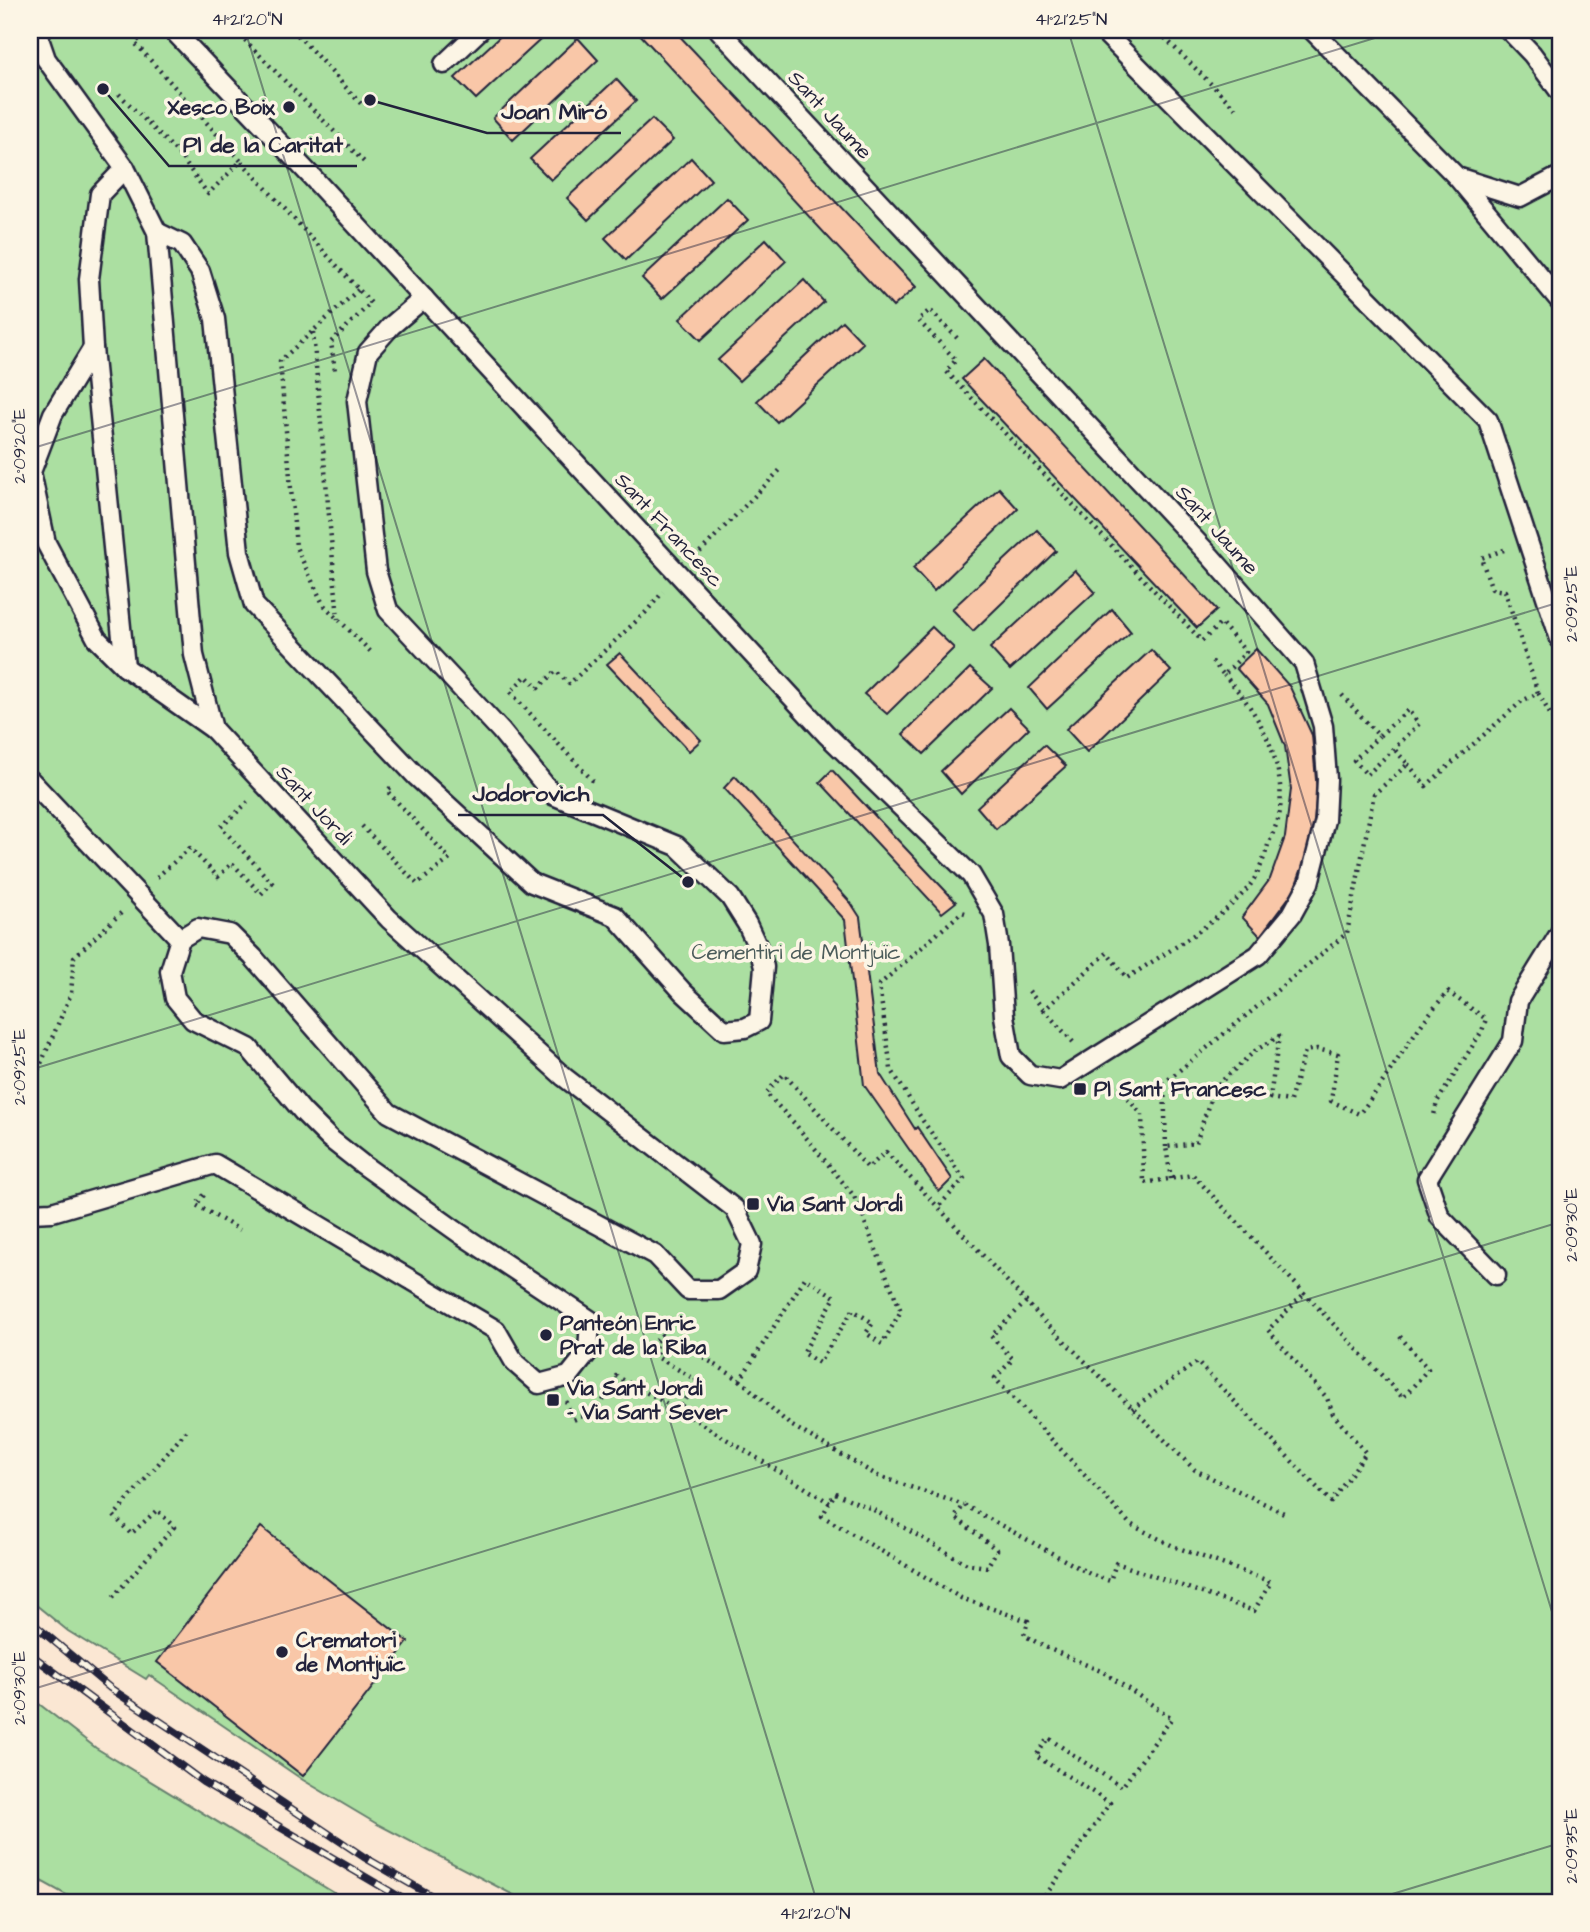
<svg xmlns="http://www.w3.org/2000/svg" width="1590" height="1932" viewBox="0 0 1590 1932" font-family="'Architects Daughter',sans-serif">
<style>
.green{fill:#abdfa1;stroke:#66806e;stroke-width:2}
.building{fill:#f9c7a8;stroke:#22223b;stroke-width:2}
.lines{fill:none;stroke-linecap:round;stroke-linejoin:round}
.lane-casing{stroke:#22223b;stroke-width:23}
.path{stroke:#22223b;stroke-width:4.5;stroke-dasharray:2 5;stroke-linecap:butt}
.lane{stroke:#fcf5e5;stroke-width:18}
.rail-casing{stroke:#22223b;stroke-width:8}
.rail{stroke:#fcf5e5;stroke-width:5;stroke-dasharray:16;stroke-linecap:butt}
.ticks{fill:none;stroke:#22223b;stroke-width:2;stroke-opacity:0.45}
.poi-dot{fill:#22223b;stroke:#fcf5e5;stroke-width:2.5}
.labels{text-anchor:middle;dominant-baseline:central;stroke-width:7;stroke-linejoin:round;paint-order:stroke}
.poi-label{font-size:21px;font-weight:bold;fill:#22223b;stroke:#fcf5e5;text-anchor:start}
.street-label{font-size:21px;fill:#22223b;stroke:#fcf5e5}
.park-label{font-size:21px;fill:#4b5b5a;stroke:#fcf5e5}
.leader{fill:none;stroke:#22223b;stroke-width:2.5}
.callout-dot{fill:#22223b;stroke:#fcf5e5;stroke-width:2.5}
.callout-label{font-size:23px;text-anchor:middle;font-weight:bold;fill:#22223b;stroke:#fcf5e5;stroke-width:7;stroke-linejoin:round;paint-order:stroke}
.neatline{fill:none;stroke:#22223b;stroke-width:2.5}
.ticks-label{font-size:18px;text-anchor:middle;fill:#22223b}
</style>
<rect width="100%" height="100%" fill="#fbe7d3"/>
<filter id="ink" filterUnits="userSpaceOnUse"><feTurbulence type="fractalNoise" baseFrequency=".0143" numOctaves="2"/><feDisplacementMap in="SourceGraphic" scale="14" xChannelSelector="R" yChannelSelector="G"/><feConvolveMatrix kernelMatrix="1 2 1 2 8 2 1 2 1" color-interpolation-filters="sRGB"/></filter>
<g filter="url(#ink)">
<g class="green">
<path d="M30,30H1560V1902H527L377,1824L303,1780L149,1675L146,1679L68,1631L30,1600Z"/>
<path d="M30,1697L96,1748L349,1902H79L30,1875Z"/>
</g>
<g class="building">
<path d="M507,30H551L476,99L455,78Z"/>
<path d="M636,30H674L916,287L893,307Z"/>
<path d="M578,38L598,60L513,140L493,118Z"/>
<path d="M616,79L636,101L551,180L530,159Z"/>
<path d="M652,119L673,140L588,220L567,198Z"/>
<path d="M691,158L711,180L626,260L605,238Z"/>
<path d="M727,198L748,220L662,299L642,278Z"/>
<path d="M766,239L786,261L701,340L680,319Z"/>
<path d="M804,280L824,302L739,381L718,360Z"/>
<path d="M842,321L863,343L777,422L757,401Z"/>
<path d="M984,359L1217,610L1197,628L962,379Z"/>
<path d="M999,488L1018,509L934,591L913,568Z"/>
<path d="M1037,530L1056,551L973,631L952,609Z"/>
<path d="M1075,570L1095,592L1010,670L990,648Z"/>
<path d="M1112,609L1131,632L1047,709L1029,688Z"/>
<path d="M932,627L954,648L887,714L864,694Z"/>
<path d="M1256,649L1290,687L1312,735L1317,791L1312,842L1293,892L1260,936L1242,917L1270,879L1285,837L1291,789L1285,746L1268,704L1236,668Z"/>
<path d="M1151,650L1171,671L1087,752L1066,729Z"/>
<path d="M620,653L701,740L689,751L607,664Z"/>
<path d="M970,668L992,688L924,754L903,734Z"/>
<path d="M1009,708L1029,728L961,794L941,771Z"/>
<path d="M1044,745L1066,766L996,829L977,807Z"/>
<path d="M832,770L956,902L942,913L820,782Z"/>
<path d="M735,776L851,903L860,917L880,1074L915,1129L917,1127L952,1179L939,1192L864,1085L845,920L724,788Z"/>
<path d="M261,1527L408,1642L303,1776L157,1662Z"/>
</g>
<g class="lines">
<defs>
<g id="lane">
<path d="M173,30L312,177L826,734L971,875L994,914L999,945L1004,1016L1011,1056L1030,1075L1060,1080L1258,955L1292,914L1309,883L1325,820L1327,779L1323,726L1304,663L1211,557L719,30"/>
<path d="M1102,30L1488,420L1560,639"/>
<path d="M1312,30L1457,177L1560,301"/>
<path d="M1509,30L1532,54L1560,92"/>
<path d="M444,64L480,30"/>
<path d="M125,168L100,194L89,279L93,348L125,667"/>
<path d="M1457,177L1520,197L1560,176"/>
<path d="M157,232L182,244L200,271L215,319L239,552L254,605L417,777L532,883L615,916L683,992L724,1030L745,1028L759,1021L764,967L760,952L747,924L730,897L677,846L553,795L501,731L388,610L376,571L357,401L368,352L391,326L424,298"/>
<path d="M93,348L53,414L31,472L46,543L97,639L125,667L213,729"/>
<path d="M30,780L180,939"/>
<path d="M30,1213L52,1212L215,1164L496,1330L515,1363L539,1384L569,1376L588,1352L590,1320L459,1233L362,1164L329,1138L303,1112L249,1048L193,1020L175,998L170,971L180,939L198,928L230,934L253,957L389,1113L655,1255L688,1290H719L746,1271L752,1244L735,1209L564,1077L389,919L213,729L194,655L157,232L125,168L46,59L36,30"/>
<path d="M1496,1275L1440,1217L1427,1179L1513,1041L1518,1001L1560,933"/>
</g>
</defs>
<use href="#lane" class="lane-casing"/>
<g class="path">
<path d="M149,30L135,43L241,161"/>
<path d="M235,30L366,164"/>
<path d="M293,30L363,106"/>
<path d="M1165,38L1239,112"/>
<path d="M119,94L178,153L208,194L241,161L371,303L331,342L335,371"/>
<path d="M358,290L280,361L296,547L323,604L372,653"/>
<path d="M313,332L338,619"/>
<path d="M957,338L930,310L918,320L956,360L946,371L1202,641L1221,623L1246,652L1224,675L1211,660"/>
<path d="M1504,550L1481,558L1492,589L1505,591L1538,693"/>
<path d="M695,557L780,470"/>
<path d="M1342,695L1379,736L1408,710L1419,724L1367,775L1354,760L1379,736"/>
<path d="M1408,764L1426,786L1522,701L1538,693L1560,731"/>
<path d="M593,781L510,692L526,676L538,688L556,671L569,684L646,612L663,592"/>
<path d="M362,826L417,884L450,859L387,791L391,787"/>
<path d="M157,877L190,848L218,877L232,863L261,894L272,883L221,827L248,802"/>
<path d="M965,913L962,912L879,985L891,1069L923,1121L964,1179L938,1207L1044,1321L1195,1470L1288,1515"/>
<path d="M1029,991L1044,1010"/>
<path d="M1073,1042L1044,1010L1107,953L1127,978C1168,951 1214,926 1247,889C1257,878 1264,859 1268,845C1272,834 1279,821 1280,810C1285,759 1258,711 1224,675"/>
<path d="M1108,1079L1142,1114L1144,1183L1193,1175L1403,1398L1428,1369L1397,1333"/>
<path d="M30,1089L71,994L74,957L121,913"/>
<path d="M1166,1147L1164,1083L1347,933L1374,794L1408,764L1394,749"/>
<path d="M1171,1179L1166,1147L1196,1143L1214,1088L1255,1051L1279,1036L1270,1098L1290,1101L1305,1051L1317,1049L1338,1054L1331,1101L1359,1114C1391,1075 1413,1029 1448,992L1486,1019L1482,1031L1437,1102L1434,1115"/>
<path d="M204,1195L196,1205L240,1230"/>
<path d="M1026,1302L991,1336L1013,1359L995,1378L1001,1385L1130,1524L1173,1546L1271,1582L1254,1611L1116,1563L1110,1581L1090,1574L964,1505L955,1517L997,1550L987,1567L967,1564L872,1509L835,1493L822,1516L961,1598L1028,1621L1024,1635L1045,1647L1103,1672L1172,1718L1122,1787L1048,1738L1036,1756L1110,1803L1041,1902"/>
<path d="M740,1380L789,1424L878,1476L964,1505"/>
<path d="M566,1401L573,1420C602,1408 603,1403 616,1376L679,1410L696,1380L657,1357L655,1342L662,1335L706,1359L740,1380L805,1278L835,1297L803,1353L819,1363L853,1310L873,1323L866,1333L882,1344L901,1311L854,1196L795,1124L766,1093L784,1074L868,1168L886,1152L938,1207"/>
<path d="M1132,1409L1197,1362L1331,1502L1366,1453L1333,1414L1327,1398L1268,1330L1304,1294"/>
<path d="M679,1410L830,1503"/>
<path d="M113,1597L174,1527L157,1510L131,1534L114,1516L187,1430"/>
</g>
<use href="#lane" class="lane"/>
<defs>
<g id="rail">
<path d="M30,1621L110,1688L364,1857L442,1902"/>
<path d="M30,1654L203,1782L408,1902"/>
</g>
</defs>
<use href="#rail" class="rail-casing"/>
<use href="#rail" class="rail"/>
</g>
</g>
<path class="ticks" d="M245,30L817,1902M1068,30L1560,1638M30,449L1401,30M30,1070L1560,602M30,1690L1560,1222M1366,1902L1560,1843"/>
<g class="poi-dot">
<circle cx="289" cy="107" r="7"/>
<rect x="1073" y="1082" width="14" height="14" rx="3.5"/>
<rect x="746" y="1197" width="14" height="14" rx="3.5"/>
<circle cx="546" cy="1335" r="7"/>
<rect x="546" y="1393" width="14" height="14" rx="3.5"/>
<circle cx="282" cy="1652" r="7"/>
</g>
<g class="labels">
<g class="poi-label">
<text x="275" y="107" text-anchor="end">Xesco Boix</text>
<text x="1094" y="1089">Pl Sant Francesc</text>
<text x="767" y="1204">Via Sant Jordi</text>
<text x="560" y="1323">Panteón Enric<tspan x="560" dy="24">Prat de la Riba</tspan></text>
<text x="567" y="1388">Via Sant Jordi<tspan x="567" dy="24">- Via Sant Sever</tspan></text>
<text x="296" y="1640">Crematori<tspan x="296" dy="24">de Montjuïc</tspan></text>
</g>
<g class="street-label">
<text transform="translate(830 115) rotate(47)">Sant Jaume</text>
<text transform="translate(669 530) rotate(47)">Sant Francesc</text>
<text transform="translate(1217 530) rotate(48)">Sant Jaume</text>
<text transform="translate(314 805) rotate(47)">Sant Jordi</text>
</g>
<g class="park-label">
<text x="796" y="952">Cementiri de Montjuïc</text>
</g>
</g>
<path class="leader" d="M370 100L487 133H621M103 89L169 166H357M688 882L603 815H458"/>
<g class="callout-dot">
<circle cx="370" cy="100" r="7"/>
<circle cx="103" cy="89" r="7"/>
<circle cx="688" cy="882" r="7"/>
</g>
<g class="callout-label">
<text x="554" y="119">Joan Miró</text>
<text x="263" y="152">Pl de la Caritat</text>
<text x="531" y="801">Jodorovich</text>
</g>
<rect width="1590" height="1932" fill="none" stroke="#fcf5e5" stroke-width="77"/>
<rect x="38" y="38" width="1514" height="1856" class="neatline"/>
<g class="ticks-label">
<text x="247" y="25">41°21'20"N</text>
<text x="1071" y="25">41°21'25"N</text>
<text transform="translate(19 446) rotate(-90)" y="6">2°09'20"E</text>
<text transform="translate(1571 604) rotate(-90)" y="6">2°09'25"E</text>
<text transform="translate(19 1067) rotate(-90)" y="6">2°09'25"E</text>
<text transform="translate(1571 1225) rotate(-90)" y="6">2°09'30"E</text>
<text transform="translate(19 1688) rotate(-90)" y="6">2°09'30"E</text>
<text transform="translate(1571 1846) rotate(-90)" y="6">2°09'35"E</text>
<text x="815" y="1919">41°21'20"N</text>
</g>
</svg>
